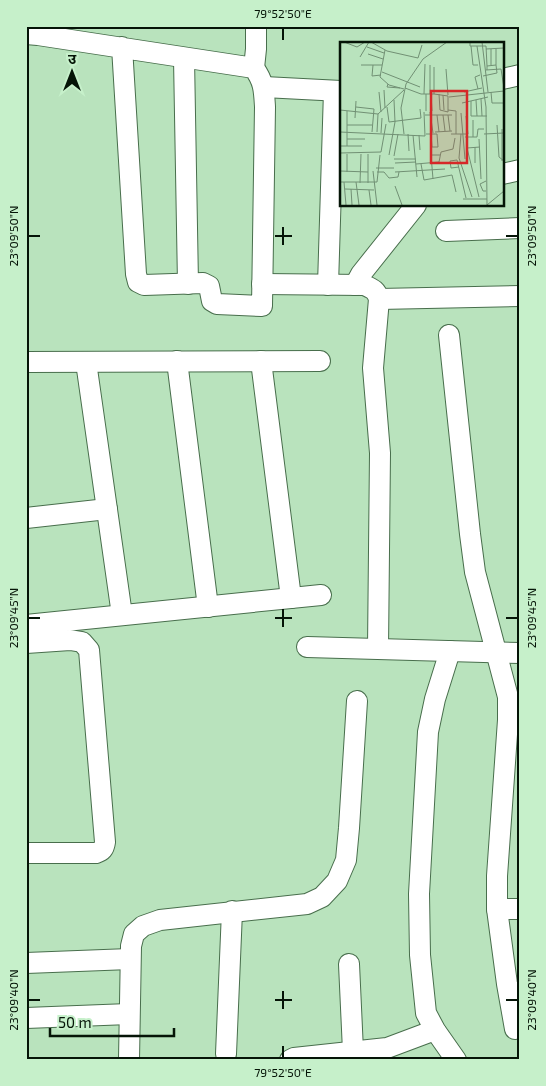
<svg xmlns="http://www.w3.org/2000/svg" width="546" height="1086" viewBox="0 0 546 1086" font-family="'Exo 2','Noto Sans Devanagari',sans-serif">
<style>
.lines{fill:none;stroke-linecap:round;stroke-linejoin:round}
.minor-casing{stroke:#486e4c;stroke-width:22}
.minor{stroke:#fff;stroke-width:20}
.ticks{fill:none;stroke:#051407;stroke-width:2}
.inset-road{fill:none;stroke:#719074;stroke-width:1}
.view{fill:#d62828;fill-opacity:0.15;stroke:#d62828;stroke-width:2.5}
.inset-edge{fill:none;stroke:#051407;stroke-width:2.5}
.neatline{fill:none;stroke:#051407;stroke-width:2}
.ticks-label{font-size:12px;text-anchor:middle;fill:#051407}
</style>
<rect width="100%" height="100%" fill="#b9e3bd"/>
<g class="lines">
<defs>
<g id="minor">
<path d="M26,34L38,35L254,68C264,82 264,90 265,107L262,306L217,304L212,301L209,286L203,283L144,285L138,282L136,274L122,47"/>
<path d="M184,58L188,284"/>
<path d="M254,68L256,49V26"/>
<path d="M502,79L520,75"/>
<path d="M264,87L341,91"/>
<path d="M502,174L520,170"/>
<path d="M446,231L520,228"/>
<path d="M262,284L364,285C373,289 376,290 379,299L373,368L380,453L378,648"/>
<path d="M328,285L334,91"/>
<path d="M355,285L361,274L416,205"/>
<path d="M379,299L520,296"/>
<path d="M449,335L470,534L475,572L508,697V720L497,876V909L507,984L515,1029"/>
<path d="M177,361L208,607"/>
<path d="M261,361L291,598"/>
<path d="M26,362L320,361"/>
<path d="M86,362L122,615"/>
<path d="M26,518L107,509"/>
<path d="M26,625L321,595"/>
<path d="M26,643L70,640L82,642L89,650L105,842C104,849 102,851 96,853H26"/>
<path d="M307,647L520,653"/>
<path d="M450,651L435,699L428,732L419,894L420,955L426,1013L435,1030L456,1060"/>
<path d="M497,909H520"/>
<path d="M26,963L130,959"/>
<path d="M349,964L353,1051"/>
<path d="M26,1018L129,1014"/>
<path d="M226,1054L232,911"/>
<path d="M129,1060L131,946L134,934L143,926L160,920L307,904L322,897L337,881L346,860L349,828L357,701"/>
<path d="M290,1060L294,1058L387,1048L435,1030"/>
</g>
</defs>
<use href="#minor" class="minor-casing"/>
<use href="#minor" class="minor"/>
</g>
<path class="ticks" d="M283,28V40M283,227V245M28,236H40M275,236H292M506,236H518M283,609V627M28,618H40M275,618H292M506,618H518M283,991V1009M28,1000H40M275,1000H292M506,1000H518M283,1046V1058"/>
<g transform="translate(340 42)">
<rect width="164" height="164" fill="#b9e3bd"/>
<path class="inset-road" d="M4,0L17,5L25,0M31,0L47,9L78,16L82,3M130,0V4H146L147,24M142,0L148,50M131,4L133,23H138M137,4L146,65L147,163M27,5L44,11M146,7L164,6M151,7V23M45,8L40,35L49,43L64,47M28,12L43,17M20,15L29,0M21,23H42M33,23L32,34L41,33M156,23V7M106,27L108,53M146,28L161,27L164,46M42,30L80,45M143,34L157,31L156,23L147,24V28M48,42L47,45L60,46M65,46L81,52H94L108,54V70L100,68L99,52M138,47L135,35L140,33M44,48L45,66M39,50L41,70M124,50L142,46M151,50L152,61H163M84,52L85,22M86,52V69M90,52V23M91,52L92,69M94,52V25M103,53L104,68M109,55L164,49M141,57L142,74M136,58L137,74M131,59V74H147M122,61L148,55M16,65L34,67L32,90M47,65L49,80L81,76L80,67M0,68L38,72L64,48M108,68L116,69V92M90,70L93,91M121,71L125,117M85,73H112M97,73L99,90M103,73L105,89M108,73L110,89M15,76L16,59M7,83H32M157,83L159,115L164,119M162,87V119M0,90L85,94L84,70M37,90L38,72M95,90L112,89M41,91L42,76M64,92L61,66L66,42L83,17L107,0M68,92L69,109M86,92H97L98,105H92L91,92M111,92H128L126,74M121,92L119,116L132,155M144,92L164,91M73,93L77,135M79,93L80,108M125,95H137L138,87H144M133,95V78M7,97H25M139,97L141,137M0,104H22M7,104V69M0,111L41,110L46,82M7,112V130M49,113L55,80L54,58M54,114L58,92M54,117H76M117,118L126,156M117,118L110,119L111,126L119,125M55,121L76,120M135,121V105M76,122L99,120L101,110L113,107L115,96M81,122L84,138L112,133L116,150M36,126H54M0,129L28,130M33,129L37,163M37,130H44L49,136L58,135L59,130M55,130L105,127M93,137L91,113H100M146,139L140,142L143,149H146M0,140H37L40,113M4,140L6,163M16,140L19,163M20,141L21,112M28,141V112M55,144L62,163M5,147L34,148M11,147L12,163M29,148L31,163M139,155L127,106L140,105M123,157H147M147,163L164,149"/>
<path class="view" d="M91,49H127V121H91Z"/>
<rect width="164" height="164" class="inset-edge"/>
</g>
<rect width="546" height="1086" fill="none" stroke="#c6f0ca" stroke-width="55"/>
<g transform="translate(72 72)" stroke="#c6f0ca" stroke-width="4" paint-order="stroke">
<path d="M0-4L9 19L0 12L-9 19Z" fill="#051407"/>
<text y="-8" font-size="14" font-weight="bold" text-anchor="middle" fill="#051407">उ</text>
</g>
<path d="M50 1028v8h124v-8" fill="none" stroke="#051407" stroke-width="2.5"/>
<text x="58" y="1028" font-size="15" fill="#051407" stroke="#c6f0ca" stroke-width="4" paint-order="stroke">50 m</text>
<rect x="28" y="28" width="490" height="1030" class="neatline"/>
<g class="ticks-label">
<text x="283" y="18">79°52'50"E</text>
<text transform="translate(14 236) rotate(-90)" y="4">23°09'50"N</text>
<text transform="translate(532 236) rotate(-90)" y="4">23°09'50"N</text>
<text transform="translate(14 618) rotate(-90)" y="4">23°09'45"N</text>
<text transform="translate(532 618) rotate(-90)" y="4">23°09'45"N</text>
<text transform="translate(14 1000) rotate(-90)" y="4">23°09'40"N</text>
<text transform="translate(532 1000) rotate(-90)" y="4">23°09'40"N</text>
<text x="283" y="1077">79°52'50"E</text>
</g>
</svg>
